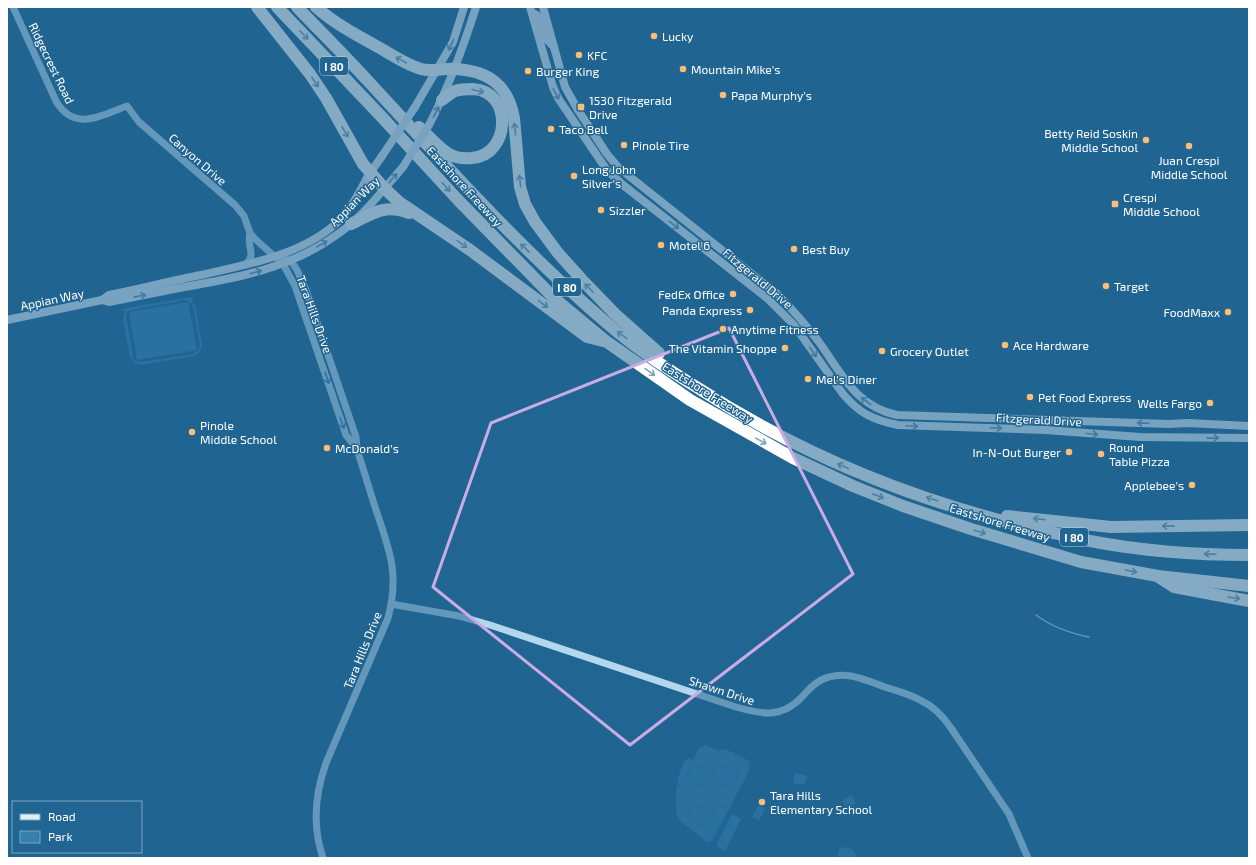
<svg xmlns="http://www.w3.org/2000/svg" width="1256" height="865" viewBox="0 0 1256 865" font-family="'Exo 2',sans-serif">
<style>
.grass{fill:#3580af;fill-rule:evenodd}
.park{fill:url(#park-tufts)}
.garden{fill:url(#garden-furrows)}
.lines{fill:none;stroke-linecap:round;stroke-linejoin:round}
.stream{stroke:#a7d3ee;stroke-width:1.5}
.tertiary{stroke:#b3d7ed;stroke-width:7}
.secondary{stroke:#dfeffa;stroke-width:8}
.motorway{stroke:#fff;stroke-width:12}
.secondary-bridge{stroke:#dfeffa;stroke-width:8}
.oneway{stroke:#7aa3be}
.oneway2{stroke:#6495b6}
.oneway3{stroke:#4682a9}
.marked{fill:none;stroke:#caabe5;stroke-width:3;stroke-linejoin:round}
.poi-dot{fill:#f9be75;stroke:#216592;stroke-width:1.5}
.labels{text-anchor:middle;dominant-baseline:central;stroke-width:3;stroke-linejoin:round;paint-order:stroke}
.shield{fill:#216592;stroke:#bcd1de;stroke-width:1}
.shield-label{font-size:11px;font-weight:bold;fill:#fff}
.poi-label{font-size:12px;fill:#fff;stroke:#216592;text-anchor:start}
.street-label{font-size:12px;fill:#fff;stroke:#216592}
</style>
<defs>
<pattern id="park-tufts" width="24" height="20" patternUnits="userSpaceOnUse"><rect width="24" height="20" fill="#3580af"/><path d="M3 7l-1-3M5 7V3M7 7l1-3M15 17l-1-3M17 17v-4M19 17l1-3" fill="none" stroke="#3f6982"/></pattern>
<pattern id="garden-furrows" width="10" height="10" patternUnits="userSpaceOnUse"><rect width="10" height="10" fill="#3580af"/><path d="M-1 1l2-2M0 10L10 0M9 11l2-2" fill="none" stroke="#3f6982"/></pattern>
</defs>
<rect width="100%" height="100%" fill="#216592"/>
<g class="grass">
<path d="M192,297L193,299L191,300L195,305L202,346L199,353L194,356L141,365L135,363L130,357L123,318L125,311H122V309ZM185,300L190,302L193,306L200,346L198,351L193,354L141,362L134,360L126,317L127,312L132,310Z"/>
<path d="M188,302L197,350L137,360L129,312Z"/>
<path d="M759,804L765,808L759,821L752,817Z"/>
<path d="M732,814L741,819L725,851L716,846Z"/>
</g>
<g class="park">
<path d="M705,745L718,751L721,749C731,750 742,757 750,762L751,765L748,773L712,841L707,842C701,837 684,825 679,819C672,808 677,763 689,758L693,760L700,746Z"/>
<path d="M795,773L807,776L804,785L793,783Z"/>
<path d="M851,795L856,804L847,809L842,801Z"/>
</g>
<path class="garden" d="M848,847L851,848L858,858H837L839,855L837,854L840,848Z"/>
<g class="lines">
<path class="stream" d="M1036,615C1052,627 1069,633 1089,637"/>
<g class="tertiary">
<path d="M13,7L56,101C74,132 100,116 127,106L139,122L235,205L244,216L250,233L255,239L283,264L295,286L346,435L357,449"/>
<path d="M275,256L291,261L297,270L306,290L356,437L357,449C363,468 369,488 375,507C389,549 400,573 388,618L326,763C315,794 312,826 323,858"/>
<path d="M246,264C257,255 246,245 250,233"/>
<path d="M391,604L459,616L490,625L736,707C761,714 780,719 801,698C809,689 817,680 829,677C836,675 844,675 851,676C862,678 874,683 885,687C897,691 909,694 920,700C933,706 943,716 951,728L1009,814L1028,858"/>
</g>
<g class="secondary">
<path d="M530,7L553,87L558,98L600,160L607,170L623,185L767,298L794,325L843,394C859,413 873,420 898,425L1046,430L1140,437L1249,438"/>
<path d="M543,7L565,87L578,110L607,154L618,167L629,176L777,294C792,309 806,325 819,342C842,374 855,406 897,415L1169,424L1187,423L1249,426"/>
<path d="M532,13C544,16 541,30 546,38C548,41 550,43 553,46"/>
<path d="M415,107L453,42L464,7"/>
<path d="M429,125C449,87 463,48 476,7"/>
<path d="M102,300L109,295C140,289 170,281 201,275C249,264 304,255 341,219C353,206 360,191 368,176C373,169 378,162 382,156"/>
<path d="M7,320L102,300L109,302C134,297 159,292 184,287C237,278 290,268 335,236C362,218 382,191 403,167"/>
</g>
<g class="motorway">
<path d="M257,7L310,74L326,98L363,164L384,188L399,202L470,250L587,337L603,341"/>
<path d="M277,7L379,114L459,201L554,298L607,342L690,400L793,458L853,486L903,506L971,529L1081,562L1158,576L1249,586"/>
<path d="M297,7C321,32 345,56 368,81C446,165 522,251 609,325C637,349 667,369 698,388C803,456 918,502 1039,530C1056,533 1073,538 1090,541C1142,551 1196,555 1249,555"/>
<path d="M316,7C335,24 358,36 380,48C393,56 407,65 421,69C431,72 444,68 455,69C489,71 508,85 514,118L520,187L525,204L535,222L558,253L584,282L615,314L659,353"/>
<path d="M419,127C429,136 438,147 449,154C456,158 464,159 472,158C511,155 513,91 473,89C467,89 461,89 455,91C451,93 446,97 442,100"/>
<path d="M351,224C374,213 383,204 409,213"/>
<path d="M1007,516L1111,527L1249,525"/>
<path d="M1160,578L1174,587L1249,601"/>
</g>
<g class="secondary-bridge">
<path d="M382,156L415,107"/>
<path d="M403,167L429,125"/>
</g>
</g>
<defs><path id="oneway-shaft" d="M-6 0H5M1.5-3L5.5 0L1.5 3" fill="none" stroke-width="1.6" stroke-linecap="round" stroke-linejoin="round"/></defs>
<g class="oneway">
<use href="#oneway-shaft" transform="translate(304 35) rotate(46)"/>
<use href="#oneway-shaft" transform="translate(401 60) rotate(-152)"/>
<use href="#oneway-shaft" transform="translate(315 82) rotate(57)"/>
<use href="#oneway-shaft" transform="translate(478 91) rotate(14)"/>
<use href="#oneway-shaft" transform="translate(515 129) rotate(-95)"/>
<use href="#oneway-shaft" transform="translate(345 132) rotate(61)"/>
<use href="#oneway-shaft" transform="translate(520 181) rotate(-97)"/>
<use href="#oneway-shaft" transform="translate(446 187) rotate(48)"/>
<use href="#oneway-shaft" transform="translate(462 244) rotate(35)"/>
<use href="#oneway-shaft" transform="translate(525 248) rotate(-136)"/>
<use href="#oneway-shaft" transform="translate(589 288) rotate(-134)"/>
<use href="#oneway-shaft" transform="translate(543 304) rotate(37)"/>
<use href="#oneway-shaft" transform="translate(622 335) rotate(-143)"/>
<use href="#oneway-shaft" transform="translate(650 372) rotate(35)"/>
<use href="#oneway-shaft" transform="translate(761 441) rotate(29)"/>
<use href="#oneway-shaft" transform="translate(843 466) rotate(-156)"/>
<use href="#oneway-shaft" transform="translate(878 496) rotate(21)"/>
<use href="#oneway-shaft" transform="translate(932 499) rotate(-162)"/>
<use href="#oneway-shaft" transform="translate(1039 519) rotate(-173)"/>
<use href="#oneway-shaft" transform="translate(1168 526) rotate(179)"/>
<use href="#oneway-shaft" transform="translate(980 532) rotate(17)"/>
<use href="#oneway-shaft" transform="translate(1210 554) rotate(-178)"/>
<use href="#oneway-shaft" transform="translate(1131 571) rotate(10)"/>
<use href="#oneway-shaft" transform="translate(1234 598) rotate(9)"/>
</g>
<g class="oneway2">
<use href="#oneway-shaft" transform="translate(451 45) rotate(116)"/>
<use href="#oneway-shaft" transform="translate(556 94) rotate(62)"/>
<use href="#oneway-shaft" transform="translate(436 112) rotate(-63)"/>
<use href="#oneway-shaft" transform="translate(393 178) rotate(-49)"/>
<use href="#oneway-shaft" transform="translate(674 225) rotate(38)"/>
<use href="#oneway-shaft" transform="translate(322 244) rotate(-30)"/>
<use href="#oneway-shaft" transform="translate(256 272) rotate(-16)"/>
<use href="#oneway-shaft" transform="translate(140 296) rotate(-11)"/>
<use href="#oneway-shaft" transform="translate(813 352) rotate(55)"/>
<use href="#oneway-shaft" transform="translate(866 401) rotate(-143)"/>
<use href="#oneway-shaft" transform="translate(1143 423) rotate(-178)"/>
<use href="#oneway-shaft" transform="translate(912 426) rotate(3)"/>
<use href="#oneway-shaft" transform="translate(996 428) rotate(2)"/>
<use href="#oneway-shaft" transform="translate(1092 434) rotate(5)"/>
<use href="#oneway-shaft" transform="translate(1213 438) rotate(-1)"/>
</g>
<g class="oneway3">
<use href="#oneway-shaft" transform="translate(327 378) rotate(71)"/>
<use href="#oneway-shaft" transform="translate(342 423) rotate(71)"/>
</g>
<path d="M0 0H1256V865H0ZM729,328L853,574L630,745L433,587L491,423Z" fill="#216592" fill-opacity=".55" fill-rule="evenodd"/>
<path class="marked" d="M729,328L853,574L630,745L433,587L491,423Z"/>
<g class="poi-dot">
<circle cx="654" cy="36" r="4"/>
<circle cx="579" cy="55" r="4"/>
<circle cx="683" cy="69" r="4"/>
<circle cx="528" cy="71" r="4"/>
<circle cx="723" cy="95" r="4"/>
<rect x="577" y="103" width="8" height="8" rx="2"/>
<circle cx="551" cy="129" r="4"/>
<circle cx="1146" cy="140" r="4"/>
<circle cx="624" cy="145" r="4"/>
<circle cx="1189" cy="146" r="4"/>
<circle cx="574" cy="176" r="4"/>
<rect x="1111" y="200" width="8" height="8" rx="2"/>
<circle cx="601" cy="210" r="4"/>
<circle cx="661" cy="245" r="4"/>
<circle cx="794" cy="249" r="4"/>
<circle cx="1106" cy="286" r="4"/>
<circle cx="733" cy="294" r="4"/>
<circle cx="750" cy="310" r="4"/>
<circle cx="1228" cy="312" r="4"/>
<circle cx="723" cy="329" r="4"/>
<circle cx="1005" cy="345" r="4"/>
<circle cx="785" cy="348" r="4"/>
<circle cx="882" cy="351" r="4"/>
<circle cx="808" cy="379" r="4"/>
<circle cx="1030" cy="397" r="4"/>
<circle cx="1210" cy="403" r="4"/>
<circle cx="192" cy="432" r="4"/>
<circle cx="327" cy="448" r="4"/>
<circle cx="1069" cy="452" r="4"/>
<circle cx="1101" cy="454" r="4"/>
<circle cx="1192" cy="485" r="4"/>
<circle cx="762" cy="802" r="4"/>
</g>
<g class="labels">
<g class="shield">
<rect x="320" y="57" width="28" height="18" rx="3"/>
<rect x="553" y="278" width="28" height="18" rx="3"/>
<rect x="1060" y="528" width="28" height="18" rx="3"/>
</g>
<g class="shield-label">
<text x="334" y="66">I 80</text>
<text x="567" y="287">I 80</text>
<text x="1074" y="537">I 80</text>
</g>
<g class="poi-label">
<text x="662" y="36">Lucky</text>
<text x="587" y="55">KFC</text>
<text x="691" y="69">Mountain Mike's</text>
<text x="536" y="71">Burger King</text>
<text x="731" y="95">Papa Murphy's</text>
<text x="589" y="100">1530 Fitzgerald<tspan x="589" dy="14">Drive</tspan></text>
<text x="559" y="129">Taco Bell</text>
<text x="1138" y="133" text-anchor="end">Betty Reid Soskin<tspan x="1138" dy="14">Middle School</tspan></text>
<text x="632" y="145">Pinole Tire</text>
<text x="1189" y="160" text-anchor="middle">Juan Crespi<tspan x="1189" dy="14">Middle School</tspan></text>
<text x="582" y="169">Long John<tspan x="582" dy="14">Silver's</tspan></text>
<text x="1123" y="197">Crespi<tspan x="1123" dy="14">Middle School</tspan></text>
<text x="609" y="210">Sizzler</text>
<text x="669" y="245">Motel 6</text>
<text x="802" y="249">Best Buy</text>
<text x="1114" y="286">Target</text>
<text x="725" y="294" text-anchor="end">FedEx Office</text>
<text x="742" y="310" text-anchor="end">Panda Express</text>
<text x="1220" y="312" text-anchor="end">FoodMaxx</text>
<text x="731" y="329">Anytime Fitness</text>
<text x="1013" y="345">Ace Hardware</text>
<text x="777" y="348" text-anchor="end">The Vitamin Shoppe</text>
<text x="890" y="351">Grocery Outlet</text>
<text x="816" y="379">Mel's Diner</text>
<text x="1038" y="397">Pet Food Express</text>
<text x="1202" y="403" text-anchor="end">Wells Fargo</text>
<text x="200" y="425">Pinole<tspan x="200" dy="14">Middle School</tspan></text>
<text x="1109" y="447">Round<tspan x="1109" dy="14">Table Pizza</tspan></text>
<text x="335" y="448">McDonald's</text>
<text x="1061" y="452" text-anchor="end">In-N-Out Burger</text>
<text x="1184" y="485" text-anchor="end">Applebee's</text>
<text x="770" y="795">Tara Hills<tspan x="770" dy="14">Elementary School</tspan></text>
</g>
<g class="street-label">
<text transform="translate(52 63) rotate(64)">Ridgecrest Road</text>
<text transform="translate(198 159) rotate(41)">Canyon Drive</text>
<text transform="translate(465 186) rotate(47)">Eastshore Freeway</text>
<text transform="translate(354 201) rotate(-45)">Appian Way</text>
<text transform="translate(758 278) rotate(40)">Fitzgerald Drive</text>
<text transform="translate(52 299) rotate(-12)">Appian Way</text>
<text transform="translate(315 314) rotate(70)">Tara Hills Drive</text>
<text transform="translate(708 392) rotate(32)">Eastshore Freeway</text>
<text transform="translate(1039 419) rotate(3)">Fitzgerald Drive</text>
<text transform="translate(1000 522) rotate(17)">Eastshore Freeway</text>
<text transform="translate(362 650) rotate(-68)">Tara Hills Drive</text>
<text transform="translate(722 690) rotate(18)">Shawn Drive</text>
</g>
</g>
<rect width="1256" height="865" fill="none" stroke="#ffffff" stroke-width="16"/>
<rect x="12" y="801" width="130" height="52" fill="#216592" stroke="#7aa3be"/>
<rect x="20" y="814" width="20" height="6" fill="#dfeffa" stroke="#7aa3be"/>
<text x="48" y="821" font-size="12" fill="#ffffff">Road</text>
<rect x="20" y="831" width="20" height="12" fill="url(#park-tufts)" stroke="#7aa3be"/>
<text x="48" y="841" font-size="12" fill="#ffffff">Park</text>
</svg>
